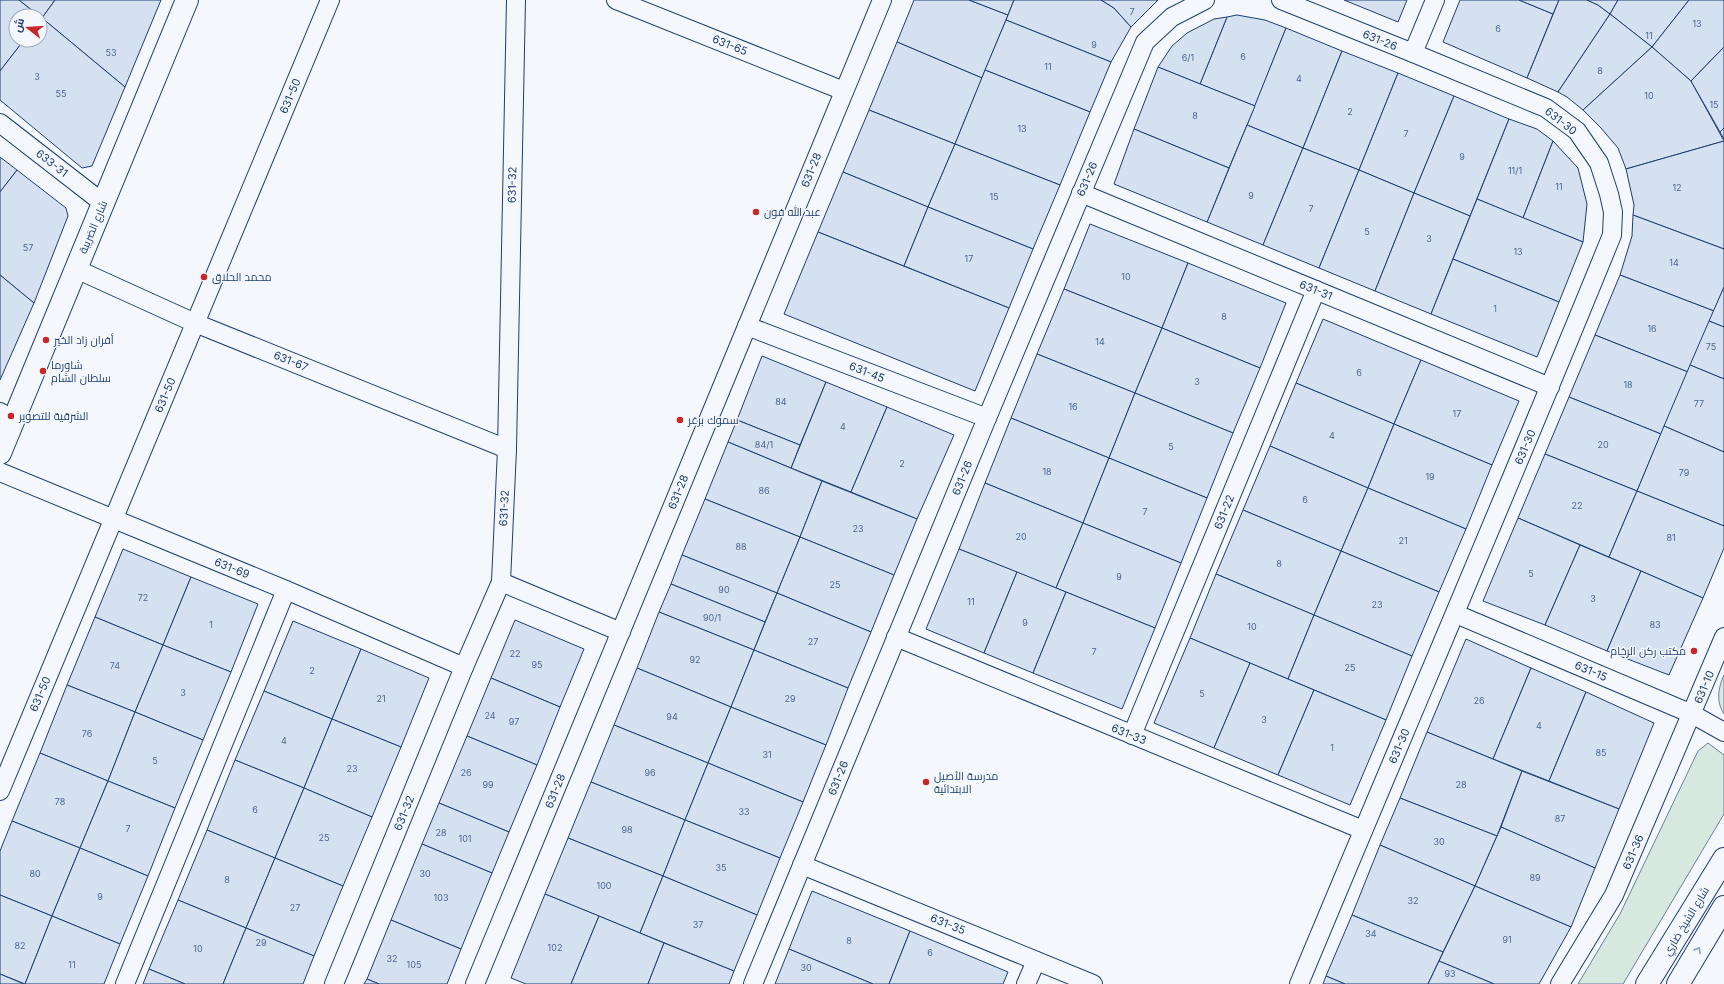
<svg xmlns="http://www.w3.org/2000/svg" width="1724" height="984" viewBox="0 0 1724 984" font-family="Inter,Cairo,sans-serif">
<style>
.green{fill:#d7e8df;stroke:#687fa3}
.building{fill:#d5e0f0;stroke:#1d3f73}
.lines{fill:none;stroke-linecap:round;stroke-linejoin:round}
.street-casing{stroke:#1d3f73;stroke-width:20}
.secondary-casing{stroke:#1d3f73;stroke-width:24}
.primary-casing{stroke:#1d3f73;stroke-width:24}
.street{stroke:#f4f7fb;stroke-width:18}
.secondary{stroke:#f4f7fb;stroke-width:22}
.primary{stroke:#f4f7fb;stroke-width:22}
.oneway{stroke:#889bb7}
.poi-dot{fill:#c62828;stroke:#f4f7fb;stroke-width:1.5}
.labels{text-anchor:middle;dominant-baseline:central;stroke-width:3;stroke-linejoin:round;paint-order:stroke}
.number-label{font-size:9px;fill:#4b6792}
.street-label{font-size:11px;fill:#1d3f73;stroke:#f4f7fb}
.poi-label{font-size:11px;fill:#1d3f73;stroke:#f4f7fb;text-anchor:start}
</style>
<rect width="100%" height="100%" fill="#f4f7fb"/>
<g class="green">
<path d="M1724,675V714C1716,702 1718,688 1724,675Z"/>
<path d="M1708,743L1724,755V814L1623,984H1578L1620,914L1698,751Z"/>
</g>
<g class="building">
<path d="M0,0H19L39,16H16V40H24L0,71Z"/>
<path d="M19,0H55L42,18Z"/>
<path d="M55,0H161L125,87L42,18Z"/>
<path d="M914,0H969L1008,15L982,78L897,42Z"/>
<path d="M969,0H1014L1008,15Z"/>
<path d="M1014,0H1101L1114,8L1131,27L1111,62L1006,20Z"/>
<path d="M1101,0H1158L1131,27L1114,8Z"/>
<path d="M1344,0H1407L1398,22Z"/>
<path d="M1460,0H1519L1553,14L1527,78L1443,42Z"/>
<path d="M1519,0H1559L1553,14Z"/>
<path d="M1559,0H1587L1598,5L1610,14L1558,92L1527,78Z"/>
<path d="M1587,0H1618L1610,14L1598,5Z"/>
<path d="M1618,0H1689L1652,47L1610,14Z"/>
<path d="M1689,0H1724V47L1691,81L1652,47Z"/>
<path d="M1610,14L1652,47L1583,110L1567,97L1558,92Z"/>
<path d="M1237,15L1265,20L1286,28L1255,106L1200,84L1227,17Z"/>
<path d="M1227,17L1200,84L1158,67L1172,46L1187,33L1214,19Z"/>
<path d="M42,18L125,87L92,166L82,168L0,100V71L24,40H40V20Z"/>
<path d="M1006,20L1111,62L1090,112L985,70Z"/>
<path d="M1286,28L1342,51L1303,148L1247,125Z"/>
<path d="M897,42L982,78L955,144L869,110Z"/>
<path d="M1652,47L1691,81L1724,141L1626,169L1618,148L1601,128L1583,110Z"/>
<path d="M1724,47V128L1720,132L1691,81Z"/>
<path d="M1342,51L1398,73L1359,170L1303,148Z"/>
<path d="M1158,67L1255,106L1229,168L1134,129Z"/>
<path d="M985,70L1090,112L1060,185L955,144Z"/>
<path d="M1398,73L1454,96L1414,193L1359,170Z"/>
<path d="M1454,96L1509,119L1470,216L1414,193Z"/>
<path d="M869,110L955,144L928,207L843,172Z"/>
<path d="M1509,119L1537,129L1553,141L1523,218L1477,199Z"/>
<path d="M1247,125L1303,148L1263,245L1207,222Z"/>
<path d="M1724,128V139L1720,132Z"/>
<path d="M1134,129L1229,168L1207,222L1114,184Z"/>
<path d="M1553,141L1578,168L1587,204L1583,242L1523,218Z"/>
<path d="M1724,141V249L1633,215L1634,205L1626,169Z"/>
<path d="M955,144L1060,185L1033,249L928,207Z"/>
<path d="M1303,148L1359,170L1319,268L1263,245Z"/>
<path d="M0,157L17,170L0,192Z"/>
<path d="M17,170L66,208L68,216L34,303L0,275V192Z"/>
<path d="M1359,170L1414,193L1375,291L1319,268Z"/>
<path d="M843,172L928,207L904,266L818,232Z"/>
<path d="M1414,193L1470,216L1431,314L1375,291Z"/>
<path d="M1477,199L1583,242L1559,302L1453,259Z"/>
<path d="M928,207L1033,249L1009,308L904,266Z"/>
<path d="M1633,215L1724,249V287L1714,311L1620,275L1632,236Z"/>
<path d="M1090,224L1188,263L1162,328L1064,289Z"/>
<path d="M818,232L1009,308L975,391L784,314Z"/>
<path d="M1453,259L1559,302L1537,357L1431,314Z"/>
<path d="M1188,263L1286,303L1260,368L1162,328Z"/>
<path d="M0,275L34,303L0,380Z"/>
<path d="M1620,275L1714,311L1688,372L1595,335Z"/>
<path d="M1724,287V327L1709,321Z"/>
<path d="M1064,289L1162,328L1135,393L1037,354Z"/>
<path d="M1323,319L1421,360L1394,424L1296,383Z"/>
<path d="M1709,321L1724,327V379L1690,365Z"/>
<path d="M1162,328L1260,368L1233,433L1135,393Z"/>
<path d="M1595,335L1688,372L1661,434L1569,397Z"/>
<path d="M1037,354L1135,393L1109,458L1011,418Z"/>
<path d="M762,356L826,382L800,445L737,420Z"/>
<path d="M1421,360L1519,401L1492,465L1394,424Z"/>
<path d="M1690,365L1724,379V452L1664,426Z"/>
<path d="M826,382L887,407L851,492L791,468Z"/>
<path d="M1296,383L1394,424L1368,488L1270,446Z"/>
<path d="M1135,393L1233,433L1207,498L1109,458Z"/>
<path d="M1569,397L1661,434L1637,491L1545,454Z"/>
<path d="M887,407L954,435L917,519L851,492Z"/>
<path d="M1011,418L1109,458L1083,523L985,483Z"/>
<path d="M737,420L800,445L791,468L728,442Z"/>
<path d="M1394,424L1492,465L1466,529L1368,488Z"/>
<path d="M1664,426L1724,452V526L1637,491Z"/>
<path d="M728,442L822,481L800,537L705,499Z"/>
<path d="M1270,446L1368,488L1341,551L1243,510Z"/>
<path d="M1545,454L1637,491L1609,557L1518,518Z"/>
<path d="M1109,458L1207,498L1181,563L1083,523Z"/>
<path d="M822,481L917,519L894,575L800,537Z"/>
<path d="M985,483L1083,523L1056,588L959,549Z"/>
<path d="M1368,488L1466,529L1439,592L1341,551Z"/>
<path d="M1637,491L1724,526V548L1703,598L1609,557Z"/>
<path d="M705,499L800,537L777,593L682,555Z"/>
<path d="M1243,510L1341,551L1314,615L1216,574Z"/>
<path d="M1518,518L1580,545L1545,625L1483,601Z"/>
<path d="M1083,523L1181,563L1155,628L1056,588Z"/>
<path d="M800,537L894,575L871,632L777,593Z"/>
<path d="M1580,545L1641,571L1607,651L1545,625Z"/>
<path d="M123,549L191,577L163,645L95,617Z"/>
<path d="M959,549L1017,572L984,653L926,629Z"/>
<path d="M1341,551L1439,592L1412,656L1314,615Z"/>
<path d="M682,555L777,593L765,622L671,584Z"/>
<path d="M1641,571L1703,598L1669,675L1607,651Z"/>
<path d="M1017,572L1066,592L1033,673L984,653Z"/>
<path d="M1216,574L1314,615L1288,679L1190,638Z"/>
<path d="M191,577L258,604L231,672L163,645Z"/>
<path d="M671,584L765,622L754,650L659,612Z"/>
<path d="M1066,592L1155,628L1122,709L1033,673Z"/>
<path d="M777,593L871,632L848,688L754,650Z"/>
<path d="M659,612L754,650L731,707L637,668Z"/>
<path d="M1314,615L1412,656L1386,720L1288,679Z"/>
<path d="M95,617L163,645L135,712L67,685Z"/>
<path d="M515,620L584,649L560,707L491,678Z"/>
<path d="M293,621L361,649L332,719L264,691Z"/>
<path d="M1190,638L1250,663L1214,748L1154,723Z"/>
<path d="M1466,639L1531,668L1493,759L1427,732Z"/>
<path d="M163,645L231,672L203,740L135,712Z"/>
<path d="M361,649L429,678L401,747L332,719Z"/>
<path d="M754,650L848,688L826,745L731,707Z"/>
<path d="M1250,663L1314,690L1278,775L1214,748Z"/>
<path d="M637,668L731,707L708,763L614,725Z"/>
<path d="M1531,668L1586,692L1549,781L1493,759Z"/>
<path d="M491,678L560,707L537,765L467,736Z"/>
<path d="M67,685L135,712L108,781L40,753Z"/>
<path d="M1314,690L1386,720L1350,805L1278,775Z"/>
<path d="M264,691L332,719L304,788L235,760Z"/>
<path d="M1586,692L1654,723L1619,809L1549,781Z"/>
<path d="M731,707L826,745L803,802L708,763Z"/>
<path d="M135,712L203,740L175,808L108,781Z"/>
<path d="M332,719L401,747L372,817L304,788Z"/>
<path d="M614,725L708,763L685,820L591,782Z"/>
<path d="M1427,732L1522,771L1497,836L1400,798Z"/>
<path d="M467,736L537,765L509,832L439,803Z"/>
<path d="M40,753L108,781L80,848L12,821Z"/>
<path d="M235,760L304,788L275,858L207,830Z"/>
<path d="M708,763L803,802L780,858L685,820Z"/>
<path d="M1522,771L1619,809L1595,868L1501,827Z"/>
<path d="M108,781L175,808L148,876L80,848Z"/>
<path d="M591,782L685,820L663,876L568,838Z"/>
<path d="M304,788L372,817L343,886L275,858Z"/>
<path d="M1400,798L1497,836L1475,886L1380,845Z"/>
<path d="M439,803L509,832L492,873L422,844Z"/>
<path d="M685,820L780,858L757,915L663,876Z"/>
<path d="M12,821L80,848L52,916L0,895V851Z"/>
<path d="M1501,827L1595,868L1571,927L1475,886Z"/>
<path d="M207,830L275,858L246,928L178,900Z"/>
<path d="M568,838L663,876L640,933L545,894Z"/>
<path d="M422,844L492,873L461,949L391,920Z"/>
<path d="M1380,845L1475,886L1443,952L1352,915Z"/>
<path d="M80,848L148,876L120,944L52,916Z"/>
<path d="M275,858L343,886L314,956L246,928Z"/>
<path d="M663,876L757,915L734,971L640,933Z"/>
<path d="M1475,886L1571,927L1539,984H1494L1439,961Z"/>
<path d="M812,891L910,931L889,984H873L789,949Z"/>
<path d="M545,894L599,916L571,984H526L511,978Z"/>
<path d="M0,895L52,916L25,984L0,974Z"/>
<path d="M178,900L246,928L223,984H185L149,969Z"/>
<path d="M1352,915L1443,952L1428,984H1345L1326,976Z"/>
<path d="M52,916L120,944L104,984H25Z"/>
<path d="M599,916L664,943L648,984H571Z"/>
<path d="M391,920L461,949L447,984H379L367,979Z"/>
<path d="M246,928L314,956L303,984H223Z"/>
<path d="M910,931L1008,972L1003,984H889Z"/>
<path d="M664,943L734,971L729,984H648Z"/>
<path d="M789,949L873,984H775Z"/>
<path d="M1439,961L1494,984H1428Z"/>
<path d="M149,969L185,984H143Z"/>
<path d="M0,974L24,984H0Z"/>
<path d="M1326,976L1345,984H1323Z"/>
<path d="M367,979L379,984H364Z"/>
</g>
<g class="lines">
<defs>
<g id="street">
<path d="M616,0L844,91"/>
<path d="M1281,0L1413,53"/>
<path d="M0,123L103,203"/>
<path d="M1081,193L1550,387"/>
<path d="M76,269L195,323L507,449"/>
<path d="M747,326L987,418"/>
<path d="M0,412L13,422"/>
<path d="M0,472L286,590L464,667"/>
<path d="M501,582L621,632"/>
<path d="M1456,614L1692,714L1724,732"/>
<path d="M896,637L1363,830"/>
<path d="M1132,735L1316,290"/>
<path d="M0,791L330,0"/>
<path d="M802,865L1093,984"/>
<path d="M125,984L286,590"/>
<path d="M334,984L464,667L501,582L507,449L516,0"/>
<path d="M475,984L882,0"/>
<path d="M753,984L987,418L1145,42L1172,17L1205,0"/>
<path d="M1026,984L1036,961"/>
<path d="M1299,984C1403,734 1510,486 1612,235L1613,212L1609,194L1599,163L1577,131L1546,108L1413,53L1435,0"/>
<path d="M1560,984L1614,895L1724,637"/>
</g>
<path id="secondary" d="M0,453L187,0"/>
<g id="primary">
<path d="M1647,984L1724,859"/>
<path d="M1678,984L1724,907"/>
</g>
</defs>
<use href="#street" class="street-casing"/>
<use href="#secondary" class="secondary-casing"/>
<use href="#primary" class="primary-casing"/>
<use href="#street" class="street"/>
<use href="#secondary" class="secondary"/>
<use href="#primary" class="primary"/>
</g>
<defs><path id="oneway-chevron" d="M-2-3.5L2.5 0L-2 3.5" fill="none" stroke-width="1.6" stroke-linecap="round" stroke-linejoin="round"/></defs>
<use class="oneway" href="#oneway-chevron" transform="translate(1698 950) rotate(-60)"/>
<g class="poi-dot">
<circle cx="756" cy="212" r="4"/>
<circle cx="204" cy="277" r="4"/>
<circle cx="46" cy="340" r="4"/>
<circle cx="43" cy="371" r="4"/>
<circle cx="11" cy="416" r="4"/>
<circle cx="680" cy="420" r="4"/>
<circle cx="1694" cy="651" r="4"/>
<circle cx="926" cy="782" r="4"/>
</g>
<g class="labels">
<g class="number-label">
<text x="1132" y="11">7</text>
<text x="1697" y="23">13</text>
<text x="1498" y="28">6</text>
<text x="1649" y="35">11</text>
<text x="1094" y="44">9</text>
<text x="111" y="52">53</text>
<text x="1243" y="56">6</text>
<text x="1188" y="57">6/1</text>
<text x="1048" y="66">11</text>
<text x="1600" y="70">8</text>
<text x="37" y="76">3</text>
<text x="1299" y="78">4</text>
<text x="61" y="93">55</text>
<text x="1649" y="95">10</text>
<text x="1714" y="104">15</text>
<text x="1350" y="111">2</text>
<text x="1195" y="115">8</text>
<text x="1022" y="128">13</text>
<text x="1406" y="133">7</text>
<text x="1462" y="156">9</text>
<text x="1515" y="170">11/1</text>
<text x="1559" y="186">11</text>
<text x="1677" y="187">12</text>
<text x="1251" y="195">9</text>
<text x="994" y="196">15</text>
<text x="1311" y="208">7</text>
<text x="1367" y="231">5</text>
<text x="1429" y="238">3</text>
<text x="28" y="247">57</text>
<text x="1518" y="251">13</text>
<text x="969" y="258">17</text>
<text x="1674" y="262">14</text>
<text x="1126" y="276">10</text>
<text x="1495" y="308">1</text>
<text x="1224" y="316">8</text>
<text x="1652" y="328">16</text>
<text x="1100" y="341">14</text>
<text x="1711" y="346">75</text>
<text x="1359" y="372">6</text>
<text x="1197" y="381">3</text>
<text x="1628" y="384">18</text>
<text x="781" y="401">84</text>
<text x="1699" y="403">77</text>
<text x="1073" y="406">16</text>
<text x="1457" y="413">17</text>
<text x="843" y="426">4</text>
<text x="1332" y="435">4</text>
<text x="764" y="444">84/1</text>
<text x="1603" y="444">20</text>
<text x="1171" y="446">5</text>
<text x="902" y="463">2</text>
<text x="1047" y="471">18</text>
<text x="1684" y="472">79</text>
<text x="1430" y="476">19</text>
<text x="764" y="490">86</text>
<text x="1305" y="499">6</text>
<text x="1577" y="505">22</text>
<text x="1145" y="511">7</text>
<text x="858" y="528">23</text>
<text x="1021" y="536">20</text>
<text x="1671" y="537">81</text>
<text x="1403" y="540">21</text>
<text x="741" y="546">88</text>
<text x="1279" y="563">8</text>
<text x="1531" y="573">5</text>
<text x="1119" y="576">9</text>
<text x="835" y="584">25</text>
<text x="724" y="589">90</text>
<text x="143" y="597">72</text>
<text x="1593" y="598">3</text>
<text x="971" y="601">11</text>
<text x="1377" y="604">23</text>
<text x="712" y="617">90/1</text>
<text x="1025" y="622">9</text>
<text x="211" y="624">1</text>
<text x="1655" y="624">83</text>
<text x="1252" y="626">10</text>
<text x="813" y="641">27</text>
<text x="1094" y="651">7</text>
<text x="515" y="653">22</text>
<text x="695" y="659">92</text>
<text x="537" y="664">95</text>
<text x="115" y="665">74</text>
<text x="1350" y="667">25</text>
<text x="312" y="670">2</text>
<text x="183" y="692">3</text>
<text x="1202" y="693">5</text>
<text x="381" y="698">21</text>
<text x="790" y="698">29</text>
<text x="1479" y="700">26</text>
<text x="490" y="715">24</text>
<text x="672" y="716">94</text>
<text x="1264" y="719">3</text>
<text x="514" y="721">97</text>
<text x="1539" y="725">4</text>
<text x="87" y="733">76</text>
<text x="284" y="740">4</text>
<text x="1332" y="747">1</text>
<text x="1601" y="752">85</text>
<text x="767" y="754">31</text>
<text x="155" y="760">5</text>
<text x="352" y="768">23</text>
<text x="466" y="772">26</text>
<text x="650" y="772">96</text>
<text x="488" y="784">99</text>
<text x="1461" y="784">28</text>
<text x="60" y="801">78</text>
<text x="255" y="809">6</text>
<text x="744" y="811">33</text>
<text x="1560" y="818">87</text>
<text x="128" y="828">7</text>
<text x="627" y="829">98</text>
<text x="441" y="832">28</text>
<text x="324" y="837">25</text>
<text x="465" y="838">101</text>
<text x="1439" y="841">30</text>
<text x="721" y="867">35</text>
<text x="35" y="873">80</text>
<text x="425" y="873">30</text>
<text x="1535" y="877">89</text>
<text x="227" y="879">8</text>
<text x="604" y="885">100</text>
<text x="100" y="896">9</text>
<text x="441" y="897">103</text>
<text x="1413" y="900">32</text>
<text x="295" y="907">27</text>
<text x="698" y="924">37</text>
<text x="1371" y="933">34</text>
<text x="1507" y="939">91</text>
<text x="849" y="940">8</text>
<text x="261" y="942">29</text>
<text x="20" y="945">82</text>
<text x="555" y="947">102</text>
<text x="198" y="948">10</text>
<text x="930" y="952">6</text>
<text x="392" y="958">32</text>
<text x="72" y="964">11</text>
<text x="414" y="964">105</text>
<text x="806" y="967">30</text>
<text x="1450" y="973">93</text>
</g>
<g class="street-label">
<text transform="translate(1380 40) rotate(22)">631-26</text>
<text transform="translate(730 45) rotate(22)">631-65</text>
<text transform="translate(290 96) rotate(-67)">631-50</text>
<text transform="translate(1561 121) rotate(38)">631-30</text>
<text transform="translate(52 163) rotate(38)">633-31</text>
<text transform="translate(811 170) rotate(-68)">631-28</text>
<text transform="translate(1087 179) rotate(-67)">631-26</text>
<text transform="translate(512 185) rotate(-89)">631-32</text>
<text transform="translate(93 227) rotate(-67)">شارع الضريبة</text>
<text transform="translate(1316 290) rotate(22)">631-31</text>
<text transform="translate(291 361) rotate(22)">631-67</text>
<text transform="translate(867 372) rotate(21)">631-45</text>
<text transform="translate(165 395) rotate(-67)">631-50</text>
<text transform="translate(1525 447) rotate(-67)">631-30</text>
<text transform="translate(962 478) rotate(-68)">631-26</text>
<text transform="translate(678 492) rotate(-68)">631-28</text>
<text transform="translate(504 508) rotate(-87)">631-32</text>
<text transform="translate(1224 512) rotate(-68)">631-22</text>
<text transform="translate(232 568) rotate(22)">631-69</text>
<text transform="translate(1591 671) rotate(23)">631-15</text>
<text transform="translate(1704 687) rotate(-67)">631-10</text>
<text transform="translate(40 694) rotate(-67)">631-50</text>
<text transform="translate(1129 734) rotate(22)">631-33</text>
<text transform="translate(1399 746) rotate(-67)">631-30</text>
<text transform="translate(838 778) rotate(-68)">631-26</text>
<text transform="translate(555 791) rotate(-68)">631-28</text>
<text transform="translate(404 813) rotate(-68)">631-32</text>
<text transform="translate(1633 852) rotate(-67)">631-36</text>
<text transform="translate(1686 921) rotate(-59)">شارع الشيخ ضاري</text>
<text transform="translate(948 924) rotate(22)">631-35</text>
</g>
<g class="poi-label">
<text x="764" y="212">عبد الله فون</text>
<text x="212" y="277">محمد الحلاق</text>
<text x="54" y="340">أفران زاد الخير</text>
<text x="51" y="365">شاورما<tspan x="51" dy="13">سلطان الشام</tspan></text>
<text x="19" y="416">الشرقية للتصوير</text>
<text x="688" y="420">سموك برغر</text>
<text x="1686" y="651" text-anchor="end">مكتب ركن الرخام</text>
<text x="934" y="776">مدرسة الأصيل<tspan x="934" dy="13">الابتدائية</tspan></text>
</g>
</g>
<g transform="translate(28 28) rotate(287)"><circle r="19" fill="#f4f7fb" stroke="#9eadc5"/>
<path d="M0-3L7 15L0 10L-7 15Z" fill="#c62828"/>
<text y="-6" font-size="11" font-weight="bold" text-anchor="middle" fill="#1d3f73">ش</text>
</g>
</svg>
